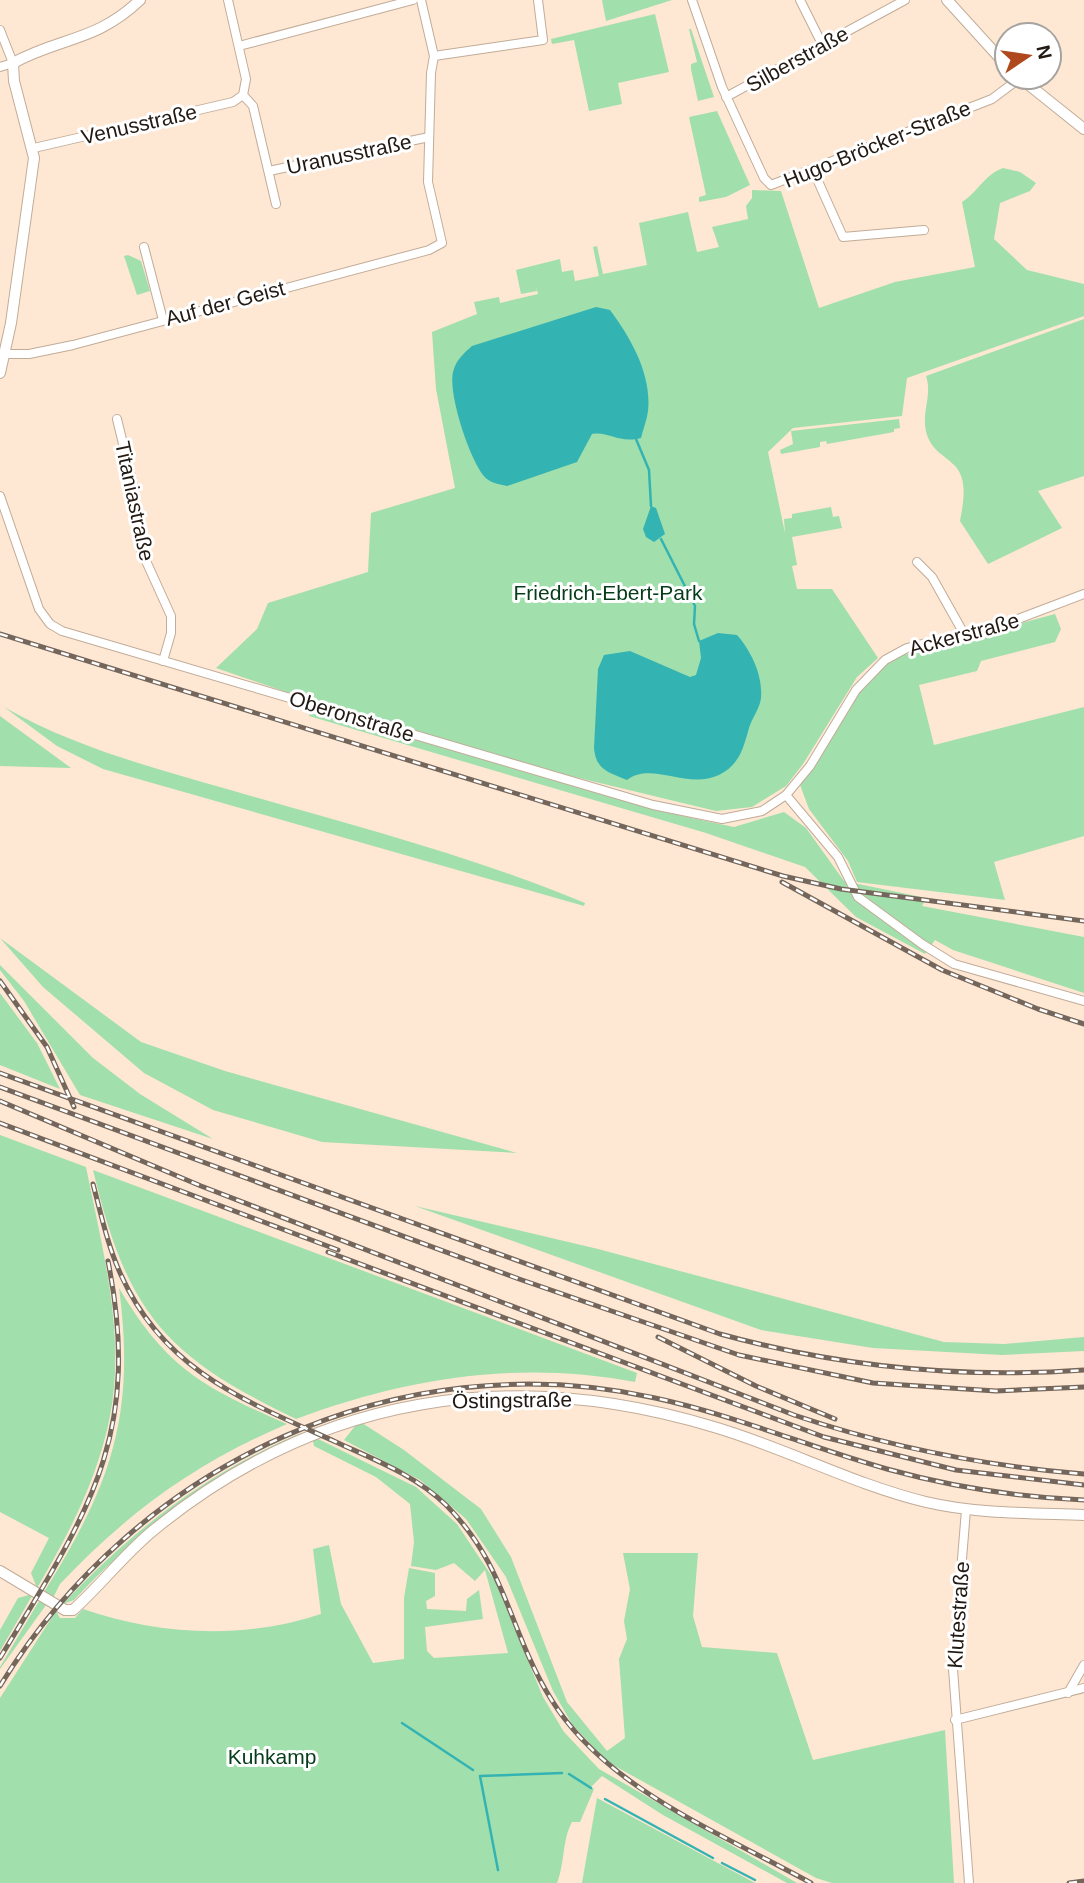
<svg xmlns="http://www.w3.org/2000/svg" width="1084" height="1883" viewBox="0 0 1084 1883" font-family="Arial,sans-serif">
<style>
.green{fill:#a1dfac}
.water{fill:#34b3b3}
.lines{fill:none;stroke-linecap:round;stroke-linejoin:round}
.stream{stroke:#34b3b3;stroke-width:2.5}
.street-casing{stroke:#c1ac98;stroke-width:10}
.secondary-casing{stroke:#c1ac98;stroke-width:12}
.street{stroke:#fff;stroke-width:8}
.secondary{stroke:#fff;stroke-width:10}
.rail-casing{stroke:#74665a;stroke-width:5}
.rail{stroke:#fff;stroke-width:2.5;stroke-dasharray:8;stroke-linecap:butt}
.labels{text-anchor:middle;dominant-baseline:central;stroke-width:6;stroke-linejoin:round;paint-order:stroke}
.street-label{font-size:21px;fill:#211912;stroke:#fff}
.park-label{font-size:21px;fill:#063c19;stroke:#fff}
</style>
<rect width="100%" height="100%" fill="#fee7d3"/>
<g class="green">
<path d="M602,0H672L606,21Z"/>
<path d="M655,14L669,72L618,83L622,104L589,111L574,40L552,44L551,39Z"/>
<path d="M689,29H691L714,97L698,101L691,69V64L697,62Z"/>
<path d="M717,111L750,185L726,197L699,202V197L706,195L689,117Z"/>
<path d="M1003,168L1020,172L1036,183L1030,191L1000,203L994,239L1027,270L1084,284V316L907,378L902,416L793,428L768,452L785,533L784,519L792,518V514L831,507L833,517L839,516L842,528L792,537L797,565L792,566L797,589H832L878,658L857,677L803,764L786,786L752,807L716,811L442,745L216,668L257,629L268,603L368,572L371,513L455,488L436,389L432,332L477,314L474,302L499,297L500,303L538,294L535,282L537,291L521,294L516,270L560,259L562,272L573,270L575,281L599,276L593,247L597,246L603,274L647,265L639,223L688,212L697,252L719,247L712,227L748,219L746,206L752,198V190L781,191L819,308L895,282L975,267L962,202C979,191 984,175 1003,168Z"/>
<path d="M128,255L141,261L150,291L137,295L124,256Z"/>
<path d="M1084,319V476L1038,491L1062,528L988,564L960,521C963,505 968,481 956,467C945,455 933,452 927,435C920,412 933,397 926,376Z"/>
<path d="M899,419L900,428L894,429V432L827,444L826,441L820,442V447L781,454L780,450L793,444L791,431Z"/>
<path d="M1055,614L1061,629L1055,642L981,661L977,671L919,685L934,745L1084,707V836L994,862L1005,900L857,882L848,861L809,809L799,782L856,690L885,660Z"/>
<path d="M4,707C74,747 150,767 227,789C347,824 470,855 585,903L584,906L103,769L57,746Z"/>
<path d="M311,710L682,816L734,827L784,812L806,828L844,881L926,898L922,906L1084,937V993L953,950L935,940L925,954L856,917L805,867L706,833L309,716Z"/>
<path d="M0,716L71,768L0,766Z"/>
<path d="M0,938L141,1042L225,1071L517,1153L322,1142L213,1110L144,1073L43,987Z"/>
<path d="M0,965L93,1058L140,1094L213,1139L80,1095L24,1001L0,970Z"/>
<path d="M0,993L37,1043L60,1089L0,1065Z"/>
<path d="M0,1135L86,1167C102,1248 126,1333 110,1416C98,1478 69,1534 37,1588L31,1573L49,1538L0,1512Z"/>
<path d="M93,1170L637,1373L635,1382C518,1360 406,1378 296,1419C164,1356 127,1312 93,1170Z"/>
<path d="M415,1206L598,1249L944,1342L1004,1344L1084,1337V1351L1002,1355L873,1348L761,1330Z"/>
<path d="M119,1288C167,1369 203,1387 287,1424C196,1463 128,1512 60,1584L53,1598L44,1592C111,1485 136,1415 119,1288Z"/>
<path d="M359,1421L404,1450L481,1509L511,1557L567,1702L607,1751L625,1738L619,1659L627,1639L624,1621L630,1589L623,1553H698L693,1616L702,1647L777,1653L813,1760L945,1730L954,1883H832L816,1878L606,1761L572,1724L553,1691L506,1577L466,1519L420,1480L344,1440Z"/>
<path d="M303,1432C211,1480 145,1524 74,1600L63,1604C133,1529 208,1472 303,1432Z"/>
<path d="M312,1436L416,1487L457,1524L495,1581L543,1697L564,1732L599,1769L797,1883H787L663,1815L602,1776L591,1787L594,1789L580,1822H572C562,1840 565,1863 557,1883H0V1698L56,1611L60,1618H75L83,1609C158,1635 244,1640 321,1614L313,1549L329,1545L341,1604L373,1663L404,1659V1598L409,1568L435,1573V1596L426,1601L427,1609L466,1611L467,1599L479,1590L483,1619L425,1627L427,1651L434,1658L508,1653L485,1570L475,1581L454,1563L436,1570L411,1566L414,1542L410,1504L376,1477L314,1446Z"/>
<path d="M29,1595L32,1596L0,1651V1630L18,1598Z"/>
<path d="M39,1601L46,1605L0,1669V1667Z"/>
<path d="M597,1798L755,1883H582Z"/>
</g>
<g class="water">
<path d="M596,307L610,310C631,338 652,375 648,411C647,420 643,429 641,438C619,444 609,431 592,434L577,462L507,486C498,484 489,483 483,475C469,457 448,394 453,372C456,360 464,353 472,346Z"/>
<path d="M651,506L656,508L665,534L654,542L646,537L643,529Z"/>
<path d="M718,633L737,635C751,651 763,675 761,698C760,708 752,718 749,728C743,749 740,764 719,775C686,790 652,761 627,780C608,772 596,770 594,748L598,669L604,655L630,651L690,677L696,675L701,658L699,641Z"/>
</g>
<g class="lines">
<g class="stream">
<path d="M636,439L649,470L651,506"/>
<path d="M661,539L695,606L694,624L699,641"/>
<path d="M402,1723L473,1770"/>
<path d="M569,1774L591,1788"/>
<path d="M605,1799L713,1858"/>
<path d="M722,1863L755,1880"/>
<path d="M498,1870L480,1776L562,1773"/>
</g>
<defs>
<g id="street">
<path d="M228,0L246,79L243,95L253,106L276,204"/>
<path d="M692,0L722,87L764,178L771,185L992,99L1020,78"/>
<path d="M800,0L822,44"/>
<path d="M0,30L13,63L0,67"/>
<path d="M239,46L413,0"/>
<path d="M434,56L543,40L538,0"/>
<path d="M726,97L905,0"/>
<path d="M34,148L233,102L243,95"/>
<path d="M813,170L843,237L924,230"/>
<path d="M269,171L429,137"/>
<path d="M144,247L163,320"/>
<path d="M5,354H29L73,345L429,250L442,243L428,182L431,73L434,56L421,0"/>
<path d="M117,419L133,485L141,550L171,616V633L163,661"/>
<path d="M0,496L39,609L50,624L62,631L653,805L722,819L762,811L786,795L810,766L856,690L885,660L907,648L1018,619L1084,594"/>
<path d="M917,562L932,577L963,632"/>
<path d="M786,795L838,857L858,897L922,944L954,964L1084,1001"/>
<path d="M966,1510L953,1669L969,1883"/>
<path d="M1068,1693L1084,1665"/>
<path d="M955,1720L1084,1688"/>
</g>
<g id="secondary">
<path d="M947,0L1007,66"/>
<path d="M1019,77L1084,129"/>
<path d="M0,373L11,323L34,158L14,81L13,63C60,37 96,42 140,0"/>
<path d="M0,1571L65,1610H73C102,1584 125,1553 155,1529C321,1394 511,1366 714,1427C786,1448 852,1484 926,1502C977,1514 1031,1513 1084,1515"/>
</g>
</defs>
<use href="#street" class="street-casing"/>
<use href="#secondary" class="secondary-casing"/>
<use href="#street" class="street"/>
<use href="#secondary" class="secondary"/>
<defs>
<g id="rail">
<path d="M0,634L783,876L841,889L1084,921"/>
<path d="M782,882L942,970L1038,1009L1084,1024"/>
<path d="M0,981L47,1047L74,1107"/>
<path d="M0,1073L720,1334C840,1367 960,1379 1084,1370"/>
<path d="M0,1087L519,1279L739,1355L873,1383L996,1391L1084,1387"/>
<path d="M0,1101L201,1186L794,1415C889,1447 984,1466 1084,1474"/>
<path d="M0,1123L338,1250"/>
<path d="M93,1184C101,1214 108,1247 121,1275C165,1372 246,1401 336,1442C375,1460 415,1475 446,1505C507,1566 509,1632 551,1699C606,1789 721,1833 811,1883"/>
<path d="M328,1252L824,1437L956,1470L1084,1485"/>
<path d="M658,1337L756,1386L835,1419"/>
<path d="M0,1658C87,1514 143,1437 108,1261"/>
<path d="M0,1686C136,1464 397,1341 655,1398C734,1415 809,1447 887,1469C952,1487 1017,1497 1084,1500"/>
<path d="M1069,1883L1084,1881"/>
</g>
</defs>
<use href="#rail" class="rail-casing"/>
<use href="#rail" class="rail"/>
</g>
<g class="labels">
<g class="street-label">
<text transform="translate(797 59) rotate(-29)">Silberstraße</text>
<text transform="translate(139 124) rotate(-13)">Venusstraße</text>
<text transform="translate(877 144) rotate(-22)">Hugo-Bröcker-Straße</text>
<text transform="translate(349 154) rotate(-12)">Uranusstraße</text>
<text transform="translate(225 303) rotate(-15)">Auf der Geist</text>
<text transform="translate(135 501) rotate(78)">Titaniastraße</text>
<text transform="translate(964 634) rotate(-15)">Ackerstraße</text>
<text transform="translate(352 716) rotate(17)">Oberonstraße</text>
<text transform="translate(512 1400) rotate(-1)">Östingstraße</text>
<text transform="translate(958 1615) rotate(-86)">Klutestraße</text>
</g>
<g class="park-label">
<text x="608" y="592">Friedrich-Ebert-Park</text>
<text x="272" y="1756">Kuhkamp</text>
</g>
</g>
<g transform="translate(1028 56) rotate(77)"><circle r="33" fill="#ffffff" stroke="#a6a3a0" stroke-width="2"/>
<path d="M0-5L12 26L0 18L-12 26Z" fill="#af491d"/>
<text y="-10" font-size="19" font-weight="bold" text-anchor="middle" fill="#211912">N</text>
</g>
</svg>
